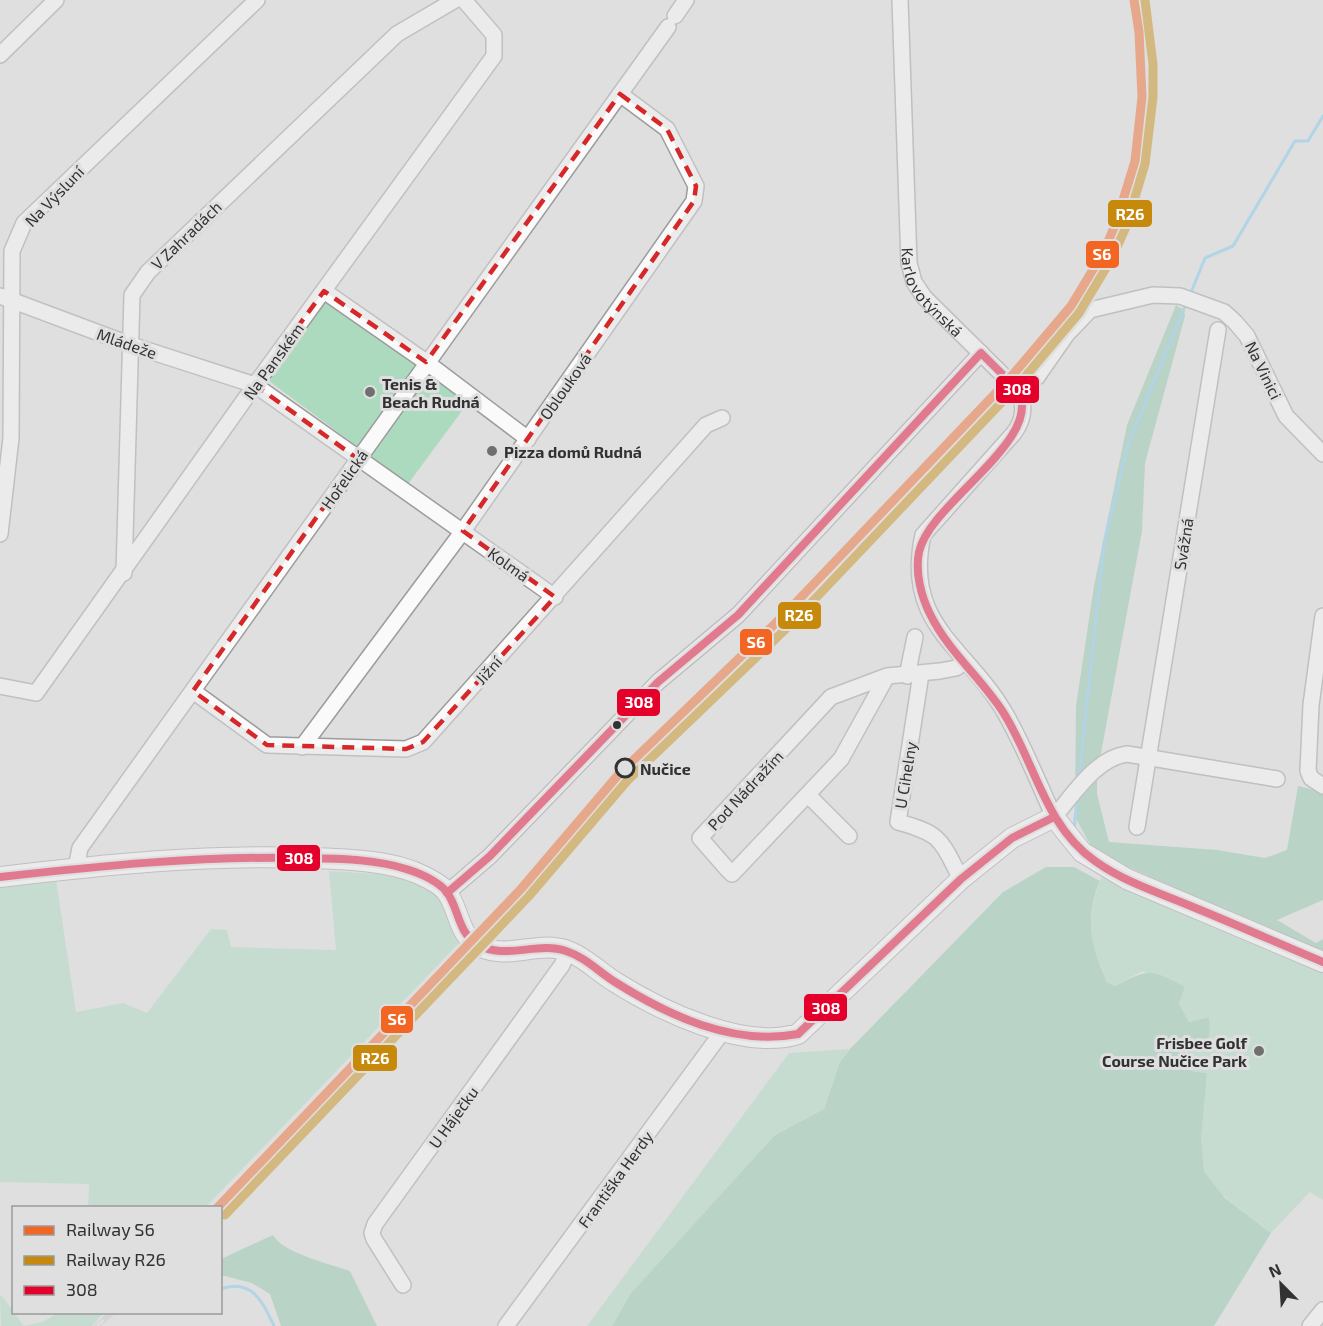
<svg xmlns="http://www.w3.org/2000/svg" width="1323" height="1326" viewBox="0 0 1323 1326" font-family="'Exo 2',sans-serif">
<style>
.green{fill:#acdabf}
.forest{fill:#8ec6a8}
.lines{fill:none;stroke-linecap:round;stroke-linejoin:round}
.stream{stroke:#7cc7ef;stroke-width:3}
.minor-casing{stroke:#9c9c9d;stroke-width:18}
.major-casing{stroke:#9c9c9d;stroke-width:22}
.minor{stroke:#fafafa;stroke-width:15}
.major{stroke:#fafafa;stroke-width:20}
.rail-casing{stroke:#c9c9c9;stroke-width:5}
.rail{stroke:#dfdfe0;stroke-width:3;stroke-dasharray:9;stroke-linecap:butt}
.bus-1-casing{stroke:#dfdfe0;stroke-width:12}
.bus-1{stroke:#e4002b;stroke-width:8}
.rail-1-casing{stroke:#dfdfe0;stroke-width:14}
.rail-2-casing{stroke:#dfdfe0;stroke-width:14}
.rail-1{stroke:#f26522;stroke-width:9}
.rail-2{stroke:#c6890c;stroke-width:9}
.marked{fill:none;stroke:#d62828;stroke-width:4.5;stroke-dasharray:12 8;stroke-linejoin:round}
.poi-dot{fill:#6f6f6f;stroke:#dfdfe0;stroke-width:2}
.bus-dot{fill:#323232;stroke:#dfdfe0;stroke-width:2}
.stop-dot{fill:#dfdfe0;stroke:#323232;stroke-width:3}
.labels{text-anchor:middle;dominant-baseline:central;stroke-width:6;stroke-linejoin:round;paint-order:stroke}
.street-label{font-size:16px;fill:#323232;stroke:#dfdfe0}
.poi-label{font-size:16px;font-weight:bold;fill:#323232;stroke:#dfdfe0;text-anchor:start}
.stop-label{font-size:16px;font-weight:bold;fill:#323232;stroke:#dfdfe0;text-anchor:start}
.line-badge{stroke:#dfdfe0;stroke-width:2}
.badge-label{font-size:16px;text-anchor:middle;font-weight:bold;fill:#fff}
</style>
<rect width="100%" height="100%" fill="#dfdfe0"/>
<g class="green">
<path d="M325,303H329L470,400L408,484L269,381L320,305Z"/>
<path d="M329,871C394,876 440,867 459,943L206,1207H88L89,1184L0,1182V884L56,879L76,1012L123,1003L147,1013L211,929L227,930L231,947L336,950Z"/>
<path d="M1103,874L1323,971V1200L1310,1192L1271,1233C1254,1218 1209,1190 1203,1170C1195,1141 1204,1103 1207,1073L1191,1071L1186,1054C1207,1047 1210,1039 1209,1017L1189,1022L1179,1002L1143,971L1115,986L1107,982C1088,940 1085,917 1103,874Z"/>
<path d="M849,1049L840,1062L824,1109L775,1135L631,1293L612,1326H587L789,1053Z"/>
<path d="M0,1296H2L24,1326H1Z"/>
<path d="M60,1312H103V1313L92,1326H24L42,1322Z"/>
</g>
<g class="forest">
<path d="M1176,305L1184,310L1185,316L1145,463L1142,531L1097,775V794L1109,842L1217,850L1265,858L1287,850L1298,786L1323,792V900L1277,920L1316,943L1323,939V954L1115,861L1090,844L1075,817L1076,706L1094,586L1127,425Z"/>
<path d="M1046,867H1074L1100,881C1084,918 1091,947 1107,982L1115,986C1150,968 1151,969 1185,987L1179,1003L1189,1022L1209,1017C1211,1042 1209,1045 1187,1054L1191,1071L1207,1073L1201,1139L1204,1172L1225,1198L1271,1233L1214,1326H612L631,1293L775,1135L824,1109L840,1062L850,1049L1003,892Z"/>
<path d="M273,1235C283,1253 330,1264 350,1271L377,1326H281L270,1294L252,1283L221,1275V1259Z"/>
</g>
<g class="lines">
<g class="stream">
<path d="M1190,295L1205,258L1233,246L1295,141H1308L1323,116"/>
<path d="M1079,777L1104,543L1128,445L1186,304"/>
<path d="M1074,831L1077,798"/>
<path d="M220,1289C252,1278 262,1301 274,1326"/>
</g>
<defs>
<g id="minor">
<path id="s1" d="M900,0L909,263L914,282L924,297L1015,387C1026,402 1025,418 1014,433L923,535C903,625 967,647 1005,713C1024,746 1038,782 1054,817C1074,794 1096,758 1127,754L1277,779"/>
<path d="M675,16L686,0"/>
<path d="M0,55L56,0"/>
<path d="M324,291L426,362L528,439"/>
<path d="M0,296L131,345L255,385L555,597"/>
<path d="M1018,391L1037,377L1067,334L1090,310L1153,295L1180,296L1224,312L1235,322L1247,336L1286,416L1323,454"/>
<path d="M0,534L11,438L12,251L24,223L257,0"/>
<path d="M124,573L132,295L148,272L397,34L455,0"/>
<path d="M1323,616L1311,705L1308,771L1311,778L1323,786"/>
<path d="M921,674L898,822C942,834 940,839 961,879"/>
<path d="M887,676L841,759L732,874L728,870L700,838L831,697L887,676L940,671L956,668L964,662"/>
<path d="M907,676L915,637"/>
<path d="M0,686L36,693L255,385L494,56V35L464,0"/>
<path d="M193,691L267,745L406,749L423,742L706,425L722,418"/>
<path d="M302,747L463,531L694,201L696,186L667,129L620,94L668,27"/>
<path d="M808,795L849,836"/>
<path d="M1137,827L1218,330"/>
<path d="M76,868L80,848L620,94"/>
<path d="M447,893L490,856L658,682L738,615L981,353"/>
<path d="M403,1285L374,1239L372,1233L375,1224L562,965L568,951"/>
<path d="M506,1326L723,1031"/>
<path d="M1310,1326L1323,1310"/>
</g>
<path id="major" d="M0,877C102,865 204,854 307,858C342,859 388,860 419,874C428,878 439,883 446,891C460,909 457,936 481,947C510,960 542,939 570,952C587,959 600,973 615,982C661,1011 744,1051 798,1034L961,879L1012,838L1054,817L1082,852L1127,879L1323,962"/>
</defs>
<use href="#minor" class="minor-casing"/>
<use href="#major" class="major-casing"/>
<use href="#minor" class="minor"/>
<use href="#major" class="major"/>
<defs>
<path id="rail" d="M97,1326L113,1312"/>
</defs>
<use href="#rail" class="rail-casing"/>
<use href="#rail" class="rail"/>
<defs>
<g id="bus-1">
<path d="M0,877C99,866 198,856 298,858C334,859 372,858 406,869C419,873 436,880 446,891C459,907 457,932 477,944C504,961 537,941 566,951C585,957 599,972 615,982C669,1016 733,1046 798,1034L961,879L1012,838L1054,817"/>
<path d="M447,893L490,856L658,682L738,615L981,353L1018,390C1045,440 930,502 919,552C915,572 921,596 930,614C948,651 981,678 1003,712C1035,762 1044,825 1095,861C1124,882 1160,893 1193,907C1237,925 1280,944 1323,962"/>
</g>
</defs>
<use href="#bus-1" class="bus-1-casing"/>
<use href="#bus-1" class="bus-1"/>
<defs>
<path id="rail-1" d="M217,1208L521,889L619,774L786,613L1010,378L1071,306L1103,253L1116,223L1135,161L1142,97L1139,32L1134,0"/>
<path id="rail-2" d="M225,1215L529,896L627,781L794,621L1018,385L1079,313L1112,258L1126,227L1145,164L1153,97V64L1145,0"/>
</defs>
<use href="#rail-1" class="rail-1-casing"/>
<use href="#rail-2" class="rail-2-casing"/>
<use href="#rail-1" class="rail-1"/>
<use href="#rail-2" class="rail-2"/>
</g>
<path d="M0 0H1323V1326H0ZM620,94L667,129L696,186L694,201L463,531L555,597L423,742L406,749L267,745L193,691L358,459L255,385L324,291L426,362Z" fill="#dfdfe0" fill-opacity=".55" fill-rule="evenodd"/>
<path class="marked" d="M620,94L667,129L696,186L694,201L463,531L555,597L423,742L406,749L267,745L193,691L358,459L255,385L324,291L426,362Z"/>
<g class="poi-dot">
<circle cx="370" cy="392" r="6"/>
<circle cx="492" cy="451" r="6"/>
<circle cx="1259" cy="1051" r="6"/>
</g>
<circle class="bus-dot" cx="617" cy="725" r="5"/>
<circle class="stop-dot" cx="625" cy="768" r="9"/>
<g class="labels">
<g class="street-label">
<text transform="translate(54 196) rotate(-46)">Na Výsluní</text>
<text transform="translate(186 235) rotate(-44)">V Zahradách</text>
<text stroke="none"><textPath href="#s1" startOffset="300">Karlovotýnská</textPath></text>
<text transform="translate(127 343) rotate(19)">Mládeže</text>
<text transform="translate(273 361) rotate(-54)">Na Panském</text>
<text transform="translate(1264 370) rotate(64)">Na Vinici</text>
<text transform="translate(565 386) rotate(-55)">Oblouková</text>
<text transform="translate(344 479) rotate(-55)">Hořelická</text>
<text transform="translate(1183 544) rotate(-81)">Svážná</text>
<text transform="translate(509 564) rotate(36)">Kolmá</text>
<text transform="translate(488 670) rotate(-48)">Jižní</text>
<text transform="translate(905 775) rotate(-81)">U Cihelny</text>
<text transform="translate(745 790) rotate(-47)">Pod Nádražím</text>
<text transform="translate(453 1117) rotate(-54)">U Háječku</text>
<text transform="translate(615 1179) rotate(-54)">Františka Herdy</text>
</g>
<g class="poi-label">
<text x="382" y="383">Tenis &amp;<tspan x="382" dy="18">Beach Rudná</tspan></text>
<text x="504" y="451">Pizza domů Rudná</text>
<text x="1247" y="1042" text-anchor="end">Frisbee Golf<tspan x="1247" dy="18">Course Nučice Park</tspan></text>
</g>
<g class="stop-label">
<text x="640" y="768">Nučice</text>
</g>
</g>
<g class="line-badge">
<rect x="1107" y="199" width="46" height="29" rx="6" fill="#c6890c"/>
<rect x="1085" y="240" width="35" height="29" rx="6" fill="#f26522"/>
<rect x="995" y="375" width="45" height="29" rx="6" fill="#e4002b"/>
<rect x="777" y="601" width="45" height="29" rx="6" fill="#c6890c"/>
<rect x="739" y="628" width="34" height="28" rx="6" fill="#f26522"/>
<rect x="616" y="688" width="45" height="29" rx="6" fill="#e4002b"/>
<rect x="276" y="844" width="45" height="28" rx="6" fill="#e4002b"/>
<rect x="803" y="993" width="45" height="29" rx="6" fill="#e4002b"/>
<rect x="380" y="1005" width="34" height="29" rx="6" fill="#f26522"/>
<rect x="352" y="1044" width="46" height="28" rx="6" fill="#c6890c"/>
</g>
<g class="badge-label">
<text x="1130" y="220">R26</text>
<text x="1102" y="260">S6</text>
<text x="1017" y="395">308</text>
<text x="799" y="621">R26</text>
<text x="756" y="648">S6</text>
<text x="639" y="708">308</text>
<text x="299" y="864">308</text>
<text x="826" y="1014">308</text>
<text x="397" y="1025">S6</text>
<text x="375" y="1064">R26</text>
</g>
<rect x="12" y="1206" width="210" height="108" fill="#dfdfe0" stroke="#9a9a9a" stroke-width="1.5"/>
<rect x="24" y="1226" width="30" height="9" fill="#f26522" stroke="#9a9a9a" stroke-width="1.5"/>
<text x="66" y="1236" font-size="18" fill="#323232">Railway S6</text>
<rect x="24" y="1256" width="30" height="9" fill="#c6890c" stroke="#9a9a9a" stroke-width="1.5"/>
<text x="66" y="1266" font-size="18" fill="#323232">Railway R26</text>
<rect x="24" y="1286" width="30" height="9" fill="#e4002b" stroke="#9a9a9a" stroke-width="1.5"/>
<text x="66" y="1296" font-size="18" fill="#323232">308</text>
<g transform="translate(1281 1284) rotate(336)" stroke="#dfdfe0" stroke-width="4.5" paint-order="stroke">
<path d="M0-4.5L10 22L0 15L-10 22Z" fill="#323232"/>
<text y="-9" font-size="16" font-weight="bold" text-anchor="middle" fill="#323232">N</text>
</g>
</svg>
